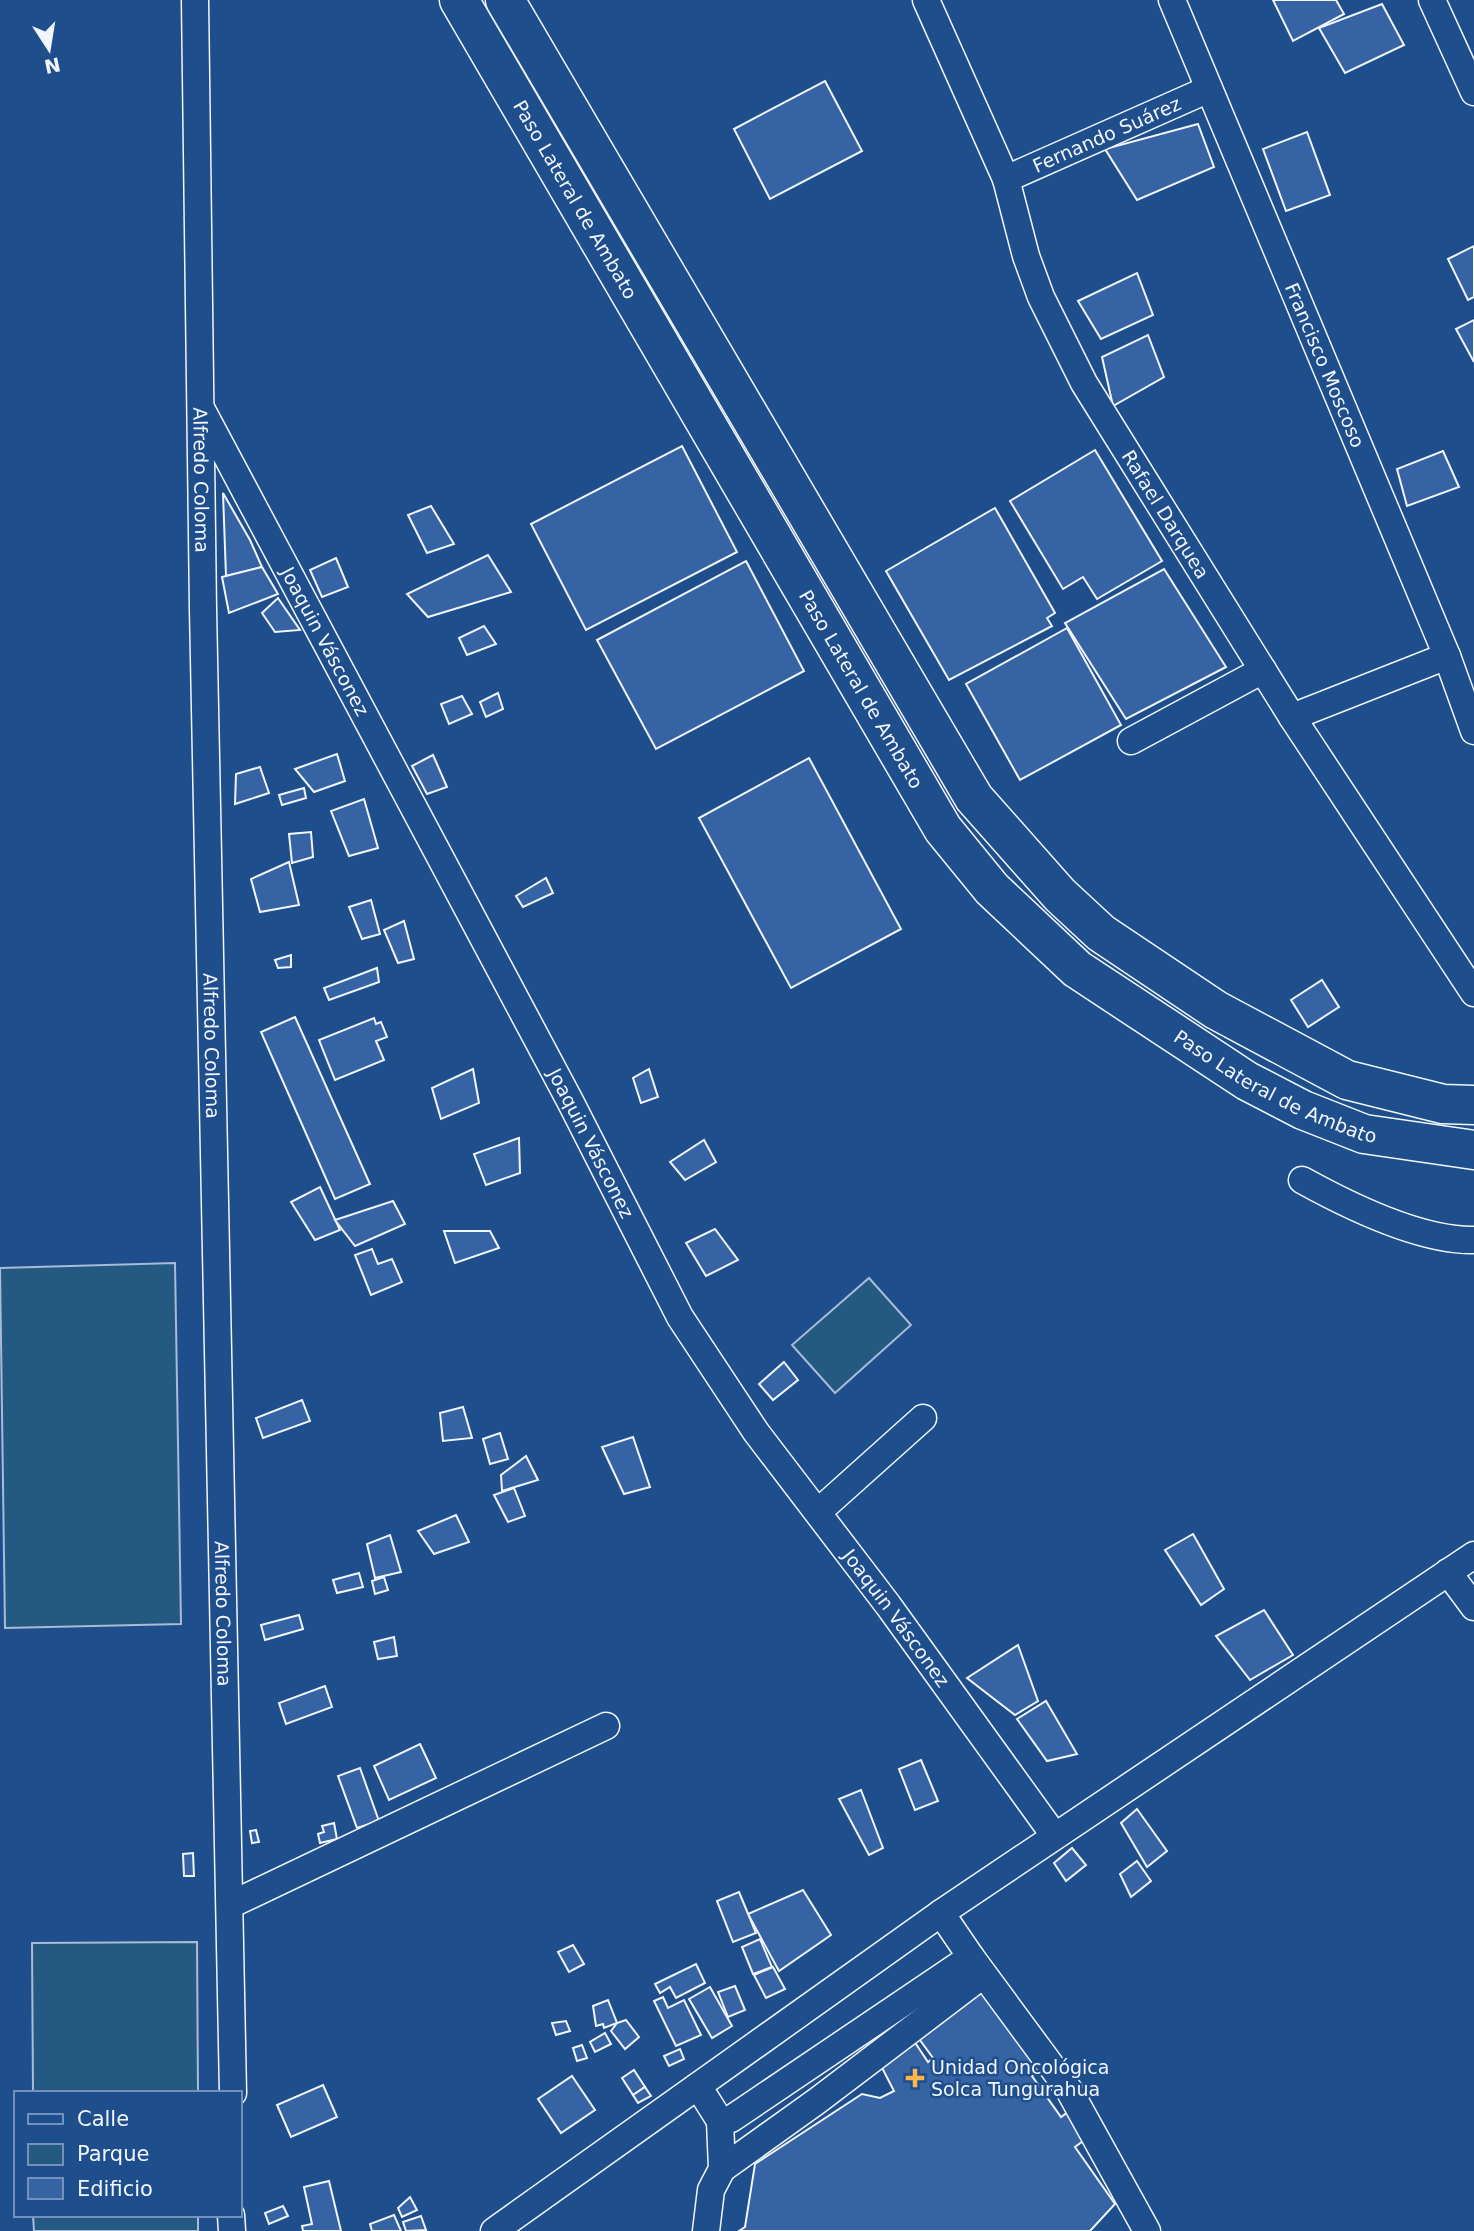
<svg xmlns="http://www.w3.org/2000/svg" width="1474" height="2231" viewBox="0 0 1474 2231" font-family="'DejaVu Sans',sans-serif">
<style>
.green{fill:#245a82;stroke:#a8bbd7;stroke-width:2}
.building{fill:#3563a3;stroke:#f2f6ff;stroke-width:2}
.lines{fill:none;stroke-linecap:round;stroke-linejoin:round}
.minor-casing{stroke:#f2f6ff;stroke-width:29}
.highway-casing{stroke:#f2f6ff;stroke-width:41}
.minor{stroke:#1f4e8c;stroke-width:26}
.highway{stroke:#1f4e8c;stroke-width:38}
.poi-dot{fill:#ffb74d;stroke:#1f4e8c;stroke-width:2.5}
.labels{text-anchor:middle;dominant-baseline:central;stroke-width:5;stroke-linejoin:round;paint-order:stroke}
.street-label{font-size:19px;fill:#f2f6ff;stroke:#1f4e8c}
.poi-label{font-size:19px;fill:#f2f6ff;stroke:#1f4e8c;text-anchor:start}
</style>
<rect width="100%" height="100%" fill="#1f4e8c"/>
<g class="green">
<path d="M175,1263L181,1624L5,1628L0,1268Z"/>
<path d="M869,1278L911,1325L835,1393L792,1345Z"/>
<path d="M197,1942L198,2093H33L32,1943Z"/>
<path d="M33,2215H198V2231H34Z"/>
</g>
<g class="building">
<path d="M1273,0H1336L1344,14L1293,41Z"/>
<path d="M1382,4L1404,45L1345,73L1319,28Z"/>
<path d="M825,81L862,151L770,199L734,129Z"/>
<path d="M1198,124L1214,167L1137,200L1105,149Z"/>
<path d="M1307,132L1330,195L1286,211L1263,149Z"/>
<path d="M1474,246V297L1468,300L1448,259Z"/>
<path d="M1137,273L1153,315L1101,339L1078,301Z"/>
<path d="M1474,320V362L1456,329Z"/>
<path d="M1148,335L1164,377L1113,406L1102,357Z"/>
<path d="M682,446L737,552L586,630L531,524Z"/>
<path d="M1095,450L1162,561L1097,599L1083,577L1063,589L1010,501Z"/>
<path d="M1443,451L1459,487L1407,506L1397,469Z"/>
<path d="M223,493L250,540L262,567L226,576Z"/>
<path d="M431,506L454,544L427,553L408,515Z"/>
<path d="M995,508L1055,613L1047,618L1052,626L949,680L886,571Z"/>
<path d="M488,555L511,592L428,617L407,594Z"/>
<path d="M336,558L348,587L322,597L310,570Z"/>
<path d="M746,561L804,671L656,749L597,640Z"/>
<path d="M262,567L278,594L229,613L222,577Z"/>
<path d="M1164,569L1226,667L1126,719L1065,623Z"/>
<path d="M278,598L300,630L275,632L262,613Z"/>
<path d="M484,626L496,644L467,655L459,638Z"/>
<path d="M1067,628L1121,725L1020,780L966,684Z"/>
<path d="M498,693L503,709L486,717L480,702Z"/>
<path d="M462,696L472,714L449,724L441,704Z"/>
<path d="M337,754L345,781L314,792L295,769Z"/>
<path d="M433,755L447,787L427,794L412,766Z"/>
<path d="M809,758L901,929L791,988L699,818Z"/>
<path d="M260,767L269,793L235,804L236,774Z"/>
<path d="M304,788L306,798L282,805L279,795Z"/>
<path d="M364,799L378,848L349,856L331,811Z"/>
<path d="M311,832L313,857L292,863L289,834Z"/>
<path d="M289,862L299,905L260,912L251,879Z"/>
<path d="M546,878L553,893L523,907L516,896Z"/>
<path d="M371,900L380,934L362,939L349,907Z"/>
<path d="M404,921L414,959L398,963L384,930Z"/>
<path d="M291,955V967L278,968L275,960Z"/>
<path d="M377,968L379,982L329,1000L324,988Z"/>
<path d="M1322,980L1339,1007L1308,1027L1291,1000Z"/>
<path d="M295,1017L370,1184L335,1199L261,1032Z"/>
<path d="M374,1018L376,1024L381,1022L387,1037L376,1041L384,1060L335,1080L319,1040Z"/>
<path d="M473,1069L479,1103L441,1119L432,1088Z"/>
<path d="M649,1069L658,1097L641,1103L633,1078Z"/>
<path d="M519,1138L520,1173L486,1185L474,1154Z"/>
<path d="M704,1140L716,1162L685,1180L670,1162Z"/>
<path d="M320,1187L340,1230L315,1240L291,1202Z"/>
<path d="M393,1201L405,1224L355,1246L335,1220Z"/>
<path d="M715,1229L738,1260L706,1276L686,1243Z"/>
<path d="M444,1231H490L499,1248L455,1263Z"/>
<path d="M372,1249L378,1264L392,1259L402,1282L371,1295L355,1255Z"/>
<path d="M784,1362L798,1380L773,1400L759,1384Z"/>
<path d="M302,1400L310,1421L263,1438L256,1418Z"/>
<path d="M463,1407L472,1438L443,1441L440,1413Z"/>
<path d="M500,1433L508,1459L490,1464L483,1439Z"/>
<path d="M633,1437L650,1487L624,1494L602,1447Z"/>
<path d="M526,1456L538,1480L502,1491L501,1475Z"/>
<path d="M514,1488L525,1516L508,1522L494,1495Z"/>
<path d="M456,1515L469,1542L434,1554L418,1531Z"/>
<path d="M1193,1534L1224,1589L1201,1605L1165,1550Z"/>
<path d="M390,1535L401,1572L375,1578L367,1544Z"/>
<path d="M359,1573L363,1587L337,1593L333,1580Z"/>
<path d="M384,1577L388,1590L375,1594L372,1581Z"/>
<path d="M1264,1610L1293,1655L1250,1680L1216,1636Z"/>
<path d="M299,1615L303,1629L265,1640L261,1625Z"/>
<path d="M394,1637L397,1656L378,1659L374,1642Z"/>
<path d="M1018,1645L1038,1701L1015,1715L967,1678Z"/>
<path d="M325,1686L332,1707L286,1724L279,1703Z"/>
<path d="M1046,1701L1077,1754L1047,1761L1017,1719Z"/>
<path d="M420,1744L436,1778L389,1800L374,1766Z"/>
<path d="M921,1760L938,1801L915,1810L899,1769Z"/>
<path d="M360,1768L379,1821L357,1828L338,1776Z"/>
<path d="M861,1790L883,1848L869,1855L839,1799Z"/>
<path d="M1137,1809L1167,1851L1147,1867L1121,1823Z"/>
<path d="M334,1823L337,1839L320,1843L318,1834L324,1832L322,1826Z"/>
<path d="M256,1830L259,1842L252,1843L250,1831Z"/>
<path d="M1072,1848L1086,1865L1066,1881L1054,1863Z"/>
<path d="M193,1853L194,1876H184L183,1854Z"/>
<path d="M1137,1861L1151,1881L1131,1897L1120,1874Z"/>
<path d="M803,1890L831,1935L779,1971L748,1914Z"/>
<path d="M739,1892L756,1933L733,1942L717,1901Z"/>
<path d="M760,1939L772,1967L753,1974L742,1947Z"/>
<path d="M573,1945L584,1964L569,1972L558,1952Z"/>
<path d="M696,1964L705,1983L676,1998L670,1987L660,1993L655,1984Z"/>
<path d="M773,1967L785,1989L766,1998L754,1975Z"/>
<path d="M988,1985L1046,2066L1032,2076L1061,2117L1072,2109L1091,2135L1075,2147L1115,2204L1090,2231H739L745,2227L755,2164L862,2094L880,2098L894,2091L877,2058L898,2038L916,2044L928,2062L933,2058L917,2036Z"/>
<path d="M735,1986L745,2010L728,2017L718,1992Z"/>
<path d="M710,1987L732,2026L712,2038L689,1999Z"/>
<path d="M663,1997L668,2008L684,2000L701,2035L676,2046L654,2001Z"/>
<path d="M608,2000L617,2023L604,2028L603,2024L596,2026L593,2006Z"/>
<path d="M626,2020L639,2037L625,2049L611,2031L617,2023Z"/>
<path d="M566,2021L570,2031L556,2035L552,2023Z"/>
<path d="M605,2033L611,2044L595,2052L590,2042Z"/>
<path d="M582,2045L587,2058L577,2061L573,2048Z"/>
<path d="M680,2049L684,2059L669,2066L664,2056Z"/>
<path d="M634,2070L645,2087L633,2095L622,2078Z"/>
<path d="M572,2076L595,2110L561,2133L538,2099Z"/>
<path d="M323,2085L337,2117L291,2137L277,2105Z"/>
<path d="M645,2087L651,2096L638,2103L633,2095Z"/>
<path d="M329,2181L341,2231H303L302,2226L312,2224L304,2187Z"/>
<path d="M410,2197L417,2210L402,2217L398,2208Z"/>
<path d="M283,2206L288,2216L269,2224L265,2213Z"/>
<path d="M394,2215L401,2231H372L370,2224Z"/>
<path d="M421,2216L426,2230L406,2231L403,2222Z"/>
</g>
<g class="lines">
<defs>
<g id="minor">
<path id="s1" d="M195,0L203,609L233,2093"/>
<path id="s2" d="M926,0L1006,179L1026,256L1041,297L1084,383L1292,717L1474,993"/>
<path id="s3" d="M1172,0L1447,656L1474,731"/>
<path d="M1432,0L1474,92"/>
<path id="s4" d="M1006,179L1209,89"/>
<path id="s5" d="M202,410L570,1101L680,1317L756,1432L888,1605L1054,1835"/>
<path d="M1292,717L1447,656"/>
<path d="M1131,741L1263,670"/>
<path d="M1302,1180C1349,1206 1420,1241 1474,1240"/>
<path d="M818,1512L923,1418"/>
<path d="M1448,1572L1474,1607"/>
<path d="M230,1905L606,1726"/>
<path d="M941,1913L971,1957"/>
<path d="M698,2086L720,2121L731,2119L971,1957L1069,2090L1147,2231"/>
<path d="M722,2169L817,2101L983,1975"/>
<path d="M231,2215L232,2231"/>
<path d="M494,2231L941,1913L1474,1555"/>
<path d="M706,2231L711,2190L722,2169L720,2121"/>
</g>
<g id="highway">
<path id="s6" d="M459,0L943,829L992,889L1077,969L1247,1081L1303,1110L1364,1134L1474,1150"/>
<path d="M505,0L974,798L1060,895L1101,933L1216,1010L1347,1080L1443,1104L1474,1105"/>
</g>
</defs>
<use href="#minor" class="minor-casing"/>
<use href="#highway" class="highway-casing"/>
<use href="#minor" class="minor"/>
<use href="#highway" class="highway"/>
</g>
<path class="poi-dot" d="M911.5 2067.5h7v7h7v7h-7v7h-7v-7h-7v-7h7z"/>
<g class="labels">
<g class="street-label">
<text stroke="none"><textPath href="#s4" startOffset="110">Fernando Suárez</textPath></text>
<text stroke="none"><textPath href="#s6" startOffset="231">Paso Lateral de Ambato</textPath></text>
<text stroke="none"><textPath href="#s3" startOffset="396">Francisco Moscoso</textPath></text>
<text stroke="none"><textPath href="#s1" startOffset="480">Alfredo Coloma</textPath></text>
<text stroke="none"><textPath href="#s2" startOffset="570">Rafael Darquea</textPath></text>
<text stroke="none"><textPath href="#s5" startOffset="262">Joaquin Vásconez</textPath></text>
<text stroke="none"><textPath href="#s6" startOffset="798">Paso Lateral de Ambato</textPath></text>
<text stroke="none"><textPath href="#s1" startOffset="1046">Alfredo Coloma</textPath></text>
<text stroke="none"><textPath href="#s6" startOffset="1386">Paso Lateral de Ambato</textPath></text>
<text stroke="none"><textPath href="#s5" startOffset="830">Joaquin Vásconez</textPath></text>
<text stroke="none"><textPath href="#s1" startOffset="1614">Alfredo Coloma</textPath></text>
<text stroke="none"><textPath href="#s5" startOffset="1396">Joaquin Vásconez</textPath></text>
</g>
<g class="poi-label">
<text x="931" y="2067">Unidad Oncológica<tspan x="931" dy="22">Solca Tungurahua</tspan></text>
</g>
</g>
<rect x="14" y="2091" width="228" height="126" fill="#1f4e8c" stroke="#7391ba" stroke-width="2"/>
<rect x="28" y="2114" width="35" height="10" fill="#1f4e8c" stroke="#7391ba" stroke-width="2"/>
<text x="77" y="2126" font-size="21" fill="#f2f6ff">Calle</text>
<rect x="28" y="2144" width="35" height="21" fill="#245a82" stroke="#7391ba" stroke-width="2"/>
<text x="77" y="2161" font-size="21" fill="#f2f6ff">Parque</text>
<rect x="28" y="2178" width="35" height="21" fill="#3563a3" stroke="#7391ba" stroke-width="2"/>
<text x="77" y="2196" font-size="21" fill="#f2f6ff">Edificio</text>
<g transform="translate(49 49) rotate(168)" stroke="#1f4e8c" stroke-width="5" paint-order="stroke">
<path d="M0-5L12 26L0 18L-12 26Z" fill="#f2f6ff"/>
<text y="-10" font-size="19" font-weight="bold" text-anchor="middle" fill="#f2f6ff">N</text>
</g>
</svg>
